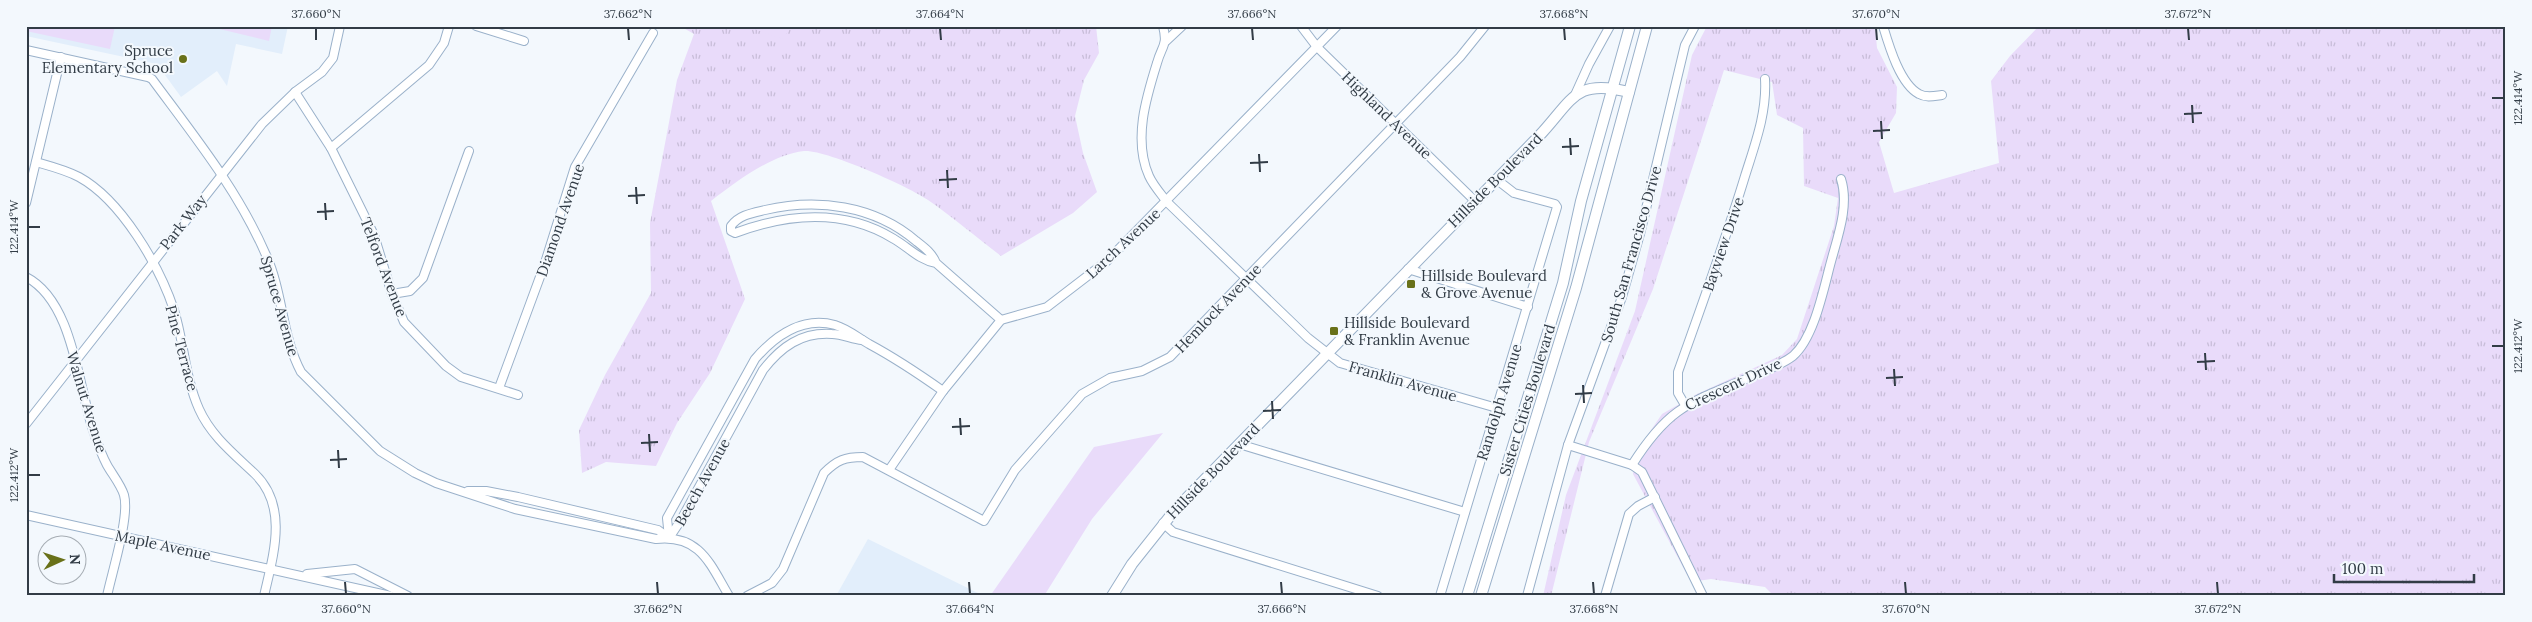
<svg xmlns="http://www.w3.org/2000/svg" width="2532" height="622" viewBox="0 0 2532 622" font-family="Lora,serif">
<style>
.built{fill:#e2eefb}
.grass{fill:url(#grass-tufts)}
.park{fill:#e9dbfa}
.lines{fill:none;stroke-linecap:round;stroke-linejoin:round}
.street-casing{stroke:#9ab1ca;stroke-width:10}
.secondary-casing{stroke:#9ab1ca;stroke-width:12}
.street{stroke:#fff;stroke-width:8}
.secondary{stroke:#fff;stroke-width:10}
.ticks{fill:none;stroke:#323c46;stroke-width:2}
.poi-dot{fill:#697119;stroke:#f3f8fd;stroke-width:2}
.labels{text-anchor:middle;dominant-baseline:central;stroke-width:4;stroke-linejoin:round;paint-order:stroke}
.poi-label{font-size:15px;fill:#323c46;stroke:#f3f8fd;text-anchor:start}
.street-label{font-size:15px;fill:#323c46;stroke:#f3f8fd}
.neatline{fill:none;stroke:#323c46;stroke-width:2}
.ticks-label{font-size:12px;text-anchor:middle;fill:#323c46}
</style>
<defs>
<pattern id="grass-tufts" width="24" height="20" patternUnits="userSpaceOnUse" patternTransform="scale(1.25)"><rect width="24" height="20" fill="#e9dbfa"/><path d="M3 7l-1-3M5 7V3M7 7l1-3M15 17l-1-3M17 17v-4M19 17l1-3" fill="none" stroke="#c8bdd8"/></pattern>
</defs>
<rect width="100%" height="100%" fill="#f3f8fd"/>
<g class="built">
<path d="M26,26H288L282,54L236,44L227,86L217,71L181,97L157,64L26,36Z"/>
<path d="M868,539L984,596H836Z"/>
</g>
<g class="grass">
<path d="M680,26H1096L1099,53L1084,80L1075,116L1083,153L1097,192L1073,213L1001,256C977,238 953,217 928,200C910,187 825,149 804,151C771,155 737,181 711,201L745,299L710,373L677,423L656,466L606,462L582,473L579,430L605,375L651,293L650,223L677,80L694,34Z"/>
<path d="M1707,26H1875L1877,48L1897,87L1896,113L1879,142L1894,193L1999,163L1991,81L2010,56L2039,26H2506V596H1774L1765,587L1711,579L1691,582L1633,474L1636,452L1662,414L1695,395L1782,355L1797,339L1834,226L1838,198L1804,186L1803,128L1777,115L1772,82L1724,70L1653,289L1589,442L1551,596H1543L1566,495L1635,311L1692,55Z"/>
</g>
<g class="park">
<path d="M26,26H115L110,49L26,31Z"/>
<path d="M207,26H272L269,41Z"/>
<path d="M745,26H792L783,39Z"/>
<path d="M1163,433L1092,519L1044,596H990L1094,447Z"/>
</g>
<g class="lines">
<defs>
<g id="street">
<path d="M476,26L524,41"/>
<path d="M1163,26C1168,46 1162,45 1157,63C1146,98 1133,140 1149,176C1153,185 1161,194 1167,202L1308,338L1340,363L1497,408"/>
<path d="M1301,26L1317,47L1475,201"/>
<path d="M1883,26C1889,46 1900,84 1919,94C1926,98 1934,96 1942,95"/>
<path d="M1166,41L1182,26"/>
<path d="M26,50L148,77L152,79C194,136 238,190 266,255C283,292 282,337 301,372L380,451L415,473L436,483L515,509L656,539C700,534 710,564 729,596"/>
<path d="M295,92L331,148L374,235L392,294L404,322L446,366L461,377L518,395"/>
<path d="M1575,95L1589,64L1610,26"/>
<path d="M331,148L429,65L444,43L449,26"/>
<path d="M36,162C50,166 66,170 79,177C121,200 159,265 174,310C184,342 185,378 199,409C211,436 234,454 255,474C289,507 273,556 264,596"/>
<path d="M26,203L61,57"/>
<path d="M936,263C919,260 908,247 894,239C844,208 786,214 735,233L731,231V226C739,215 752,213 765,210C817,198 874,205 916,241C925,248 932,253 936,263L1001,320"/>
<path d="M1408,269L1528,307"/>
<path d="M26,277C73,301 78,385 93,430C97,442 101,454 107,465C112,474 121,485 124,495C130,516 112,572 107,596"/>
<path d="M392,294L410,291L423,278L469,151"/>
<path d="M499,388L544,266L575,167L653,33"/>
<path d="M1685,405L1678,393V372C1701,307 1725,242 1745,176C1755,144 1767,113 1765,79"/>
<path d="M26,424L262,124L295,92L322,72L333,58L340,26"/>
<path d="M1239,444L1465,512"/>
<path d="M1568,445L1632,465L1642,472L1703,596"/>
<path d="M1632,465C1668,408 1688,403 1748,378C1763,371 1780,366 1793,356C1815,337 1824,286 1832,258C1839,233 1849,204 1841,179"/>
<path d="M889,470L943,391L1001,320L1047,307L1107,261L1337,26"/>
<path d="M468,491H486L518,497L658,530L669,538"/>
<path d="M26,515L391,596"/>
<path d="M1163,523L1173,532L1378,596"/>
<path d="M669,538L667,518L755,359C775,336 802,316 835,325C848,329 857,337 869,344C895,358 919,374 943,391"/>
<path d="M669,538L681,520L763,370C781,347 801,332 832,334C842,334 852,339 862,340"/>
<path d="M307,574L355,569L408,596"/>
<path d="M747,596L772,583L783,569L824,473C837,460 845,457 863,457L984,521L1015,470L1082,394L1110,378L1142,371L1170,357L1460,57L1485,26"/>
<path d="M1440,596L1557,207L1555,204L1514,193L1496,179"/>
<path d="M1527,596L1568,445L1622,297L1640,234L1685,45L1695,26"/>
<path d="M1605,596L1629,514L1638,506L1655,497"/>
</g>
<g id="secondary">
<path d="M1112,596L1132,564L1175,510L1539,136C1573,100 1574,78 1629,92"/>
<path d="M1467,596L1563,283L1581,201L1630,26"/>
<path d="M1481,596L1576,288L1647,26"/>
</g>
</defs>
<use href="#street" class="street-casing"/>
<use href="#secondary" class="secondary-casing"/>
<use href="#street" class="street"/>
<use href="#secondary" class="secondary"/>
</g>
<path class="ticks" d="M316,28V40M628,28L629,40M940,28L941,40M1252,28L1253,40M1564,28L1565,40M1876,28L1877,40M2188,28L2189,40M2492,98H2504M2192,105L2193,123M2184,114L2202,113M1881,121L1882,139M1873,131L1890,130M1570,138L1571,155M1562,147L1579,146M1259,154L1260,172M1250,163L1268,162M947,170L948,188M939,180L957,179M636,187L637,204M628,196L645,195M325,203L326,220M317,212L334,211M28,227H40M2492,346H2504M2205,353L2206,370M2197,362L2215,361M1894,369L1895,386M1886,378L1903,377M1583,385L1584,403M1575,394L1592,393M1272,401L1273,419M1263,411L1281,410M960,418L961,435M952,427L970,426M649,434L650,452M641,443L658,442M338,450L339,468M330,460L347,459M28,475H40M345,582L346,594M657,582L658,594M969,582L970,594M1281,582L1282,594M1593,582L1594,594M1905,582L1906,594M2217,582L2218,594"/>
<g class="poi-dot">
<circle cx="183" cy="59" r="5"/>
<rect x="1406" y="279" width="10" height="10" rx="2.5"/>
<rect x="1329" y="326" width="10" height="10" rx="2.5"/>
</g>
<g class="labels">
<g class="poi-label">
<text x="173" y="50" text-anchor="end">Spruce<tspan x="173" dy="17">Elementary School</tspan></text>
<text x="1421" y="275">Hillside Boulevard<tspan x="1421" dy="17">&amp; Grove Avenue</tspan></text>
<text x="1344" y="322">Hillside Boulevard<tspan x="1344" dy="17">&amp; Franklin Avenue</tspan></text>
</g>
<g class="street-label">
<text transform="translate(1387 115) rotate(44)">Highland Avenue</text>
<text transform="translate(1495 180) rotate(-45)">Hillside Boulevard</text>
<text transform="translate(560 220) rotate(-71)">Diamond Avenue</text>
<text transform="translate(183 222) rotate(-52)">Park Way</text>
<text transform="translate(1123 243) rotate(-43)">Larch Avenue</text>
<text transform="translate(1723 244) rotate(-71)">Bayview Drive</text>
<text transform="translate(1631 254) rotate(-74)">South San Francisco Drive</text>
<text transform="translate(384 267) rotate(69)">Telford Avenue</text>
<text transform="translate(280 306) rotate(74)">Spruce Avenue</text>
<text transform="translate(1218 308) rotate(-46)">Hemlock Avenue</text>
<text transform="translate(182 348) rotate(75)">Pine Terrace</text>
<text transform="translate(1403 381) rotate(16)">Franklin Avenue</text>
<text transform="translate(1733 384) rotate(-25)">Crescent Drive</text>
<text transform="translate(1527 400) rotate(-73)">Sister Cities Boulevard</text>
<text transform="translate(87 402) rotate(73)">Walnut Avenue</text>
<text transform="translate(1499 402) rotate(-73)">Randolph Avenue</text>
<text transform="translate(1213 471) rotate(-46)">Hillside Boulevard</text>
<text transform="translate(702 482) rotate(-61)">Beech Avenue</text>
<text transform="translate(163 545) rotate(12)">Maple Avenue</text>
</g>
</g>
<rect width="2532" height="622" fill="none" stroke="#f3f8fd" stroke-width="55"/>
<g transform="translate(62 560) rotate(87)"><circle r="24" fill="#f3f8fd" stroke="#a6adb4"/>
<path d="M0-4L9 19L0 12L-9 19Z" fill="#697119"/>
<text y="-8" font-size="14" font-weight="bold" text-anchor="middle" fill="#323c46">N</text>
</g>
<path d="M2334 574v8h140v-8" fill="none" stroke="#323c46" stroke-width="2.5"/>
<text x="2342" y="574" font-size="15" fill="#323c46" stroke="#f3f8fd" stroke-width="4" paint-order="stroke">100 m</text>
<rect x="28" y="28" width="2476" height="566" class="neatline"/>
<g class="ticks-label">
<text x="316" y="18">37.660°N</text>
<text x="628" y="18">37.662°N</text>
<text x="940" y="18">37.664°N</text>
<text x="1252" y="18">37.666°N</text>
<text x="1564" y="18">37.668°N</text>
<text x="1876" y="18">37.670°N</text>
<text x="2188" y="18">37.672°N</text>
<text transform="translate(2518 98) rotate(-90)" y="4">122.414°W</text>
<text transform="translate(14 227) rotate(-90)" y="4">122.414°W</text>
<text transform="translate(2518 346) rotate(-90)" y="4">122.412°W</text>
<text transform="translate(14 475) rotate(-90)" y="4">122.412°W</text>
<text x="346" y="613">37.660°N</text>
<text x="658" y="613">37.662°N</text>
<text x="970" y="613">37.664°N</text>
<text x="1282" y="613">37.666°N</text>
<text x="1594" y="613">37.668°N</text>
<text x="1906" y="613">37.670°N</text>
<text x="2218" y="613">37.672°N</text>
</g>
</svg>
